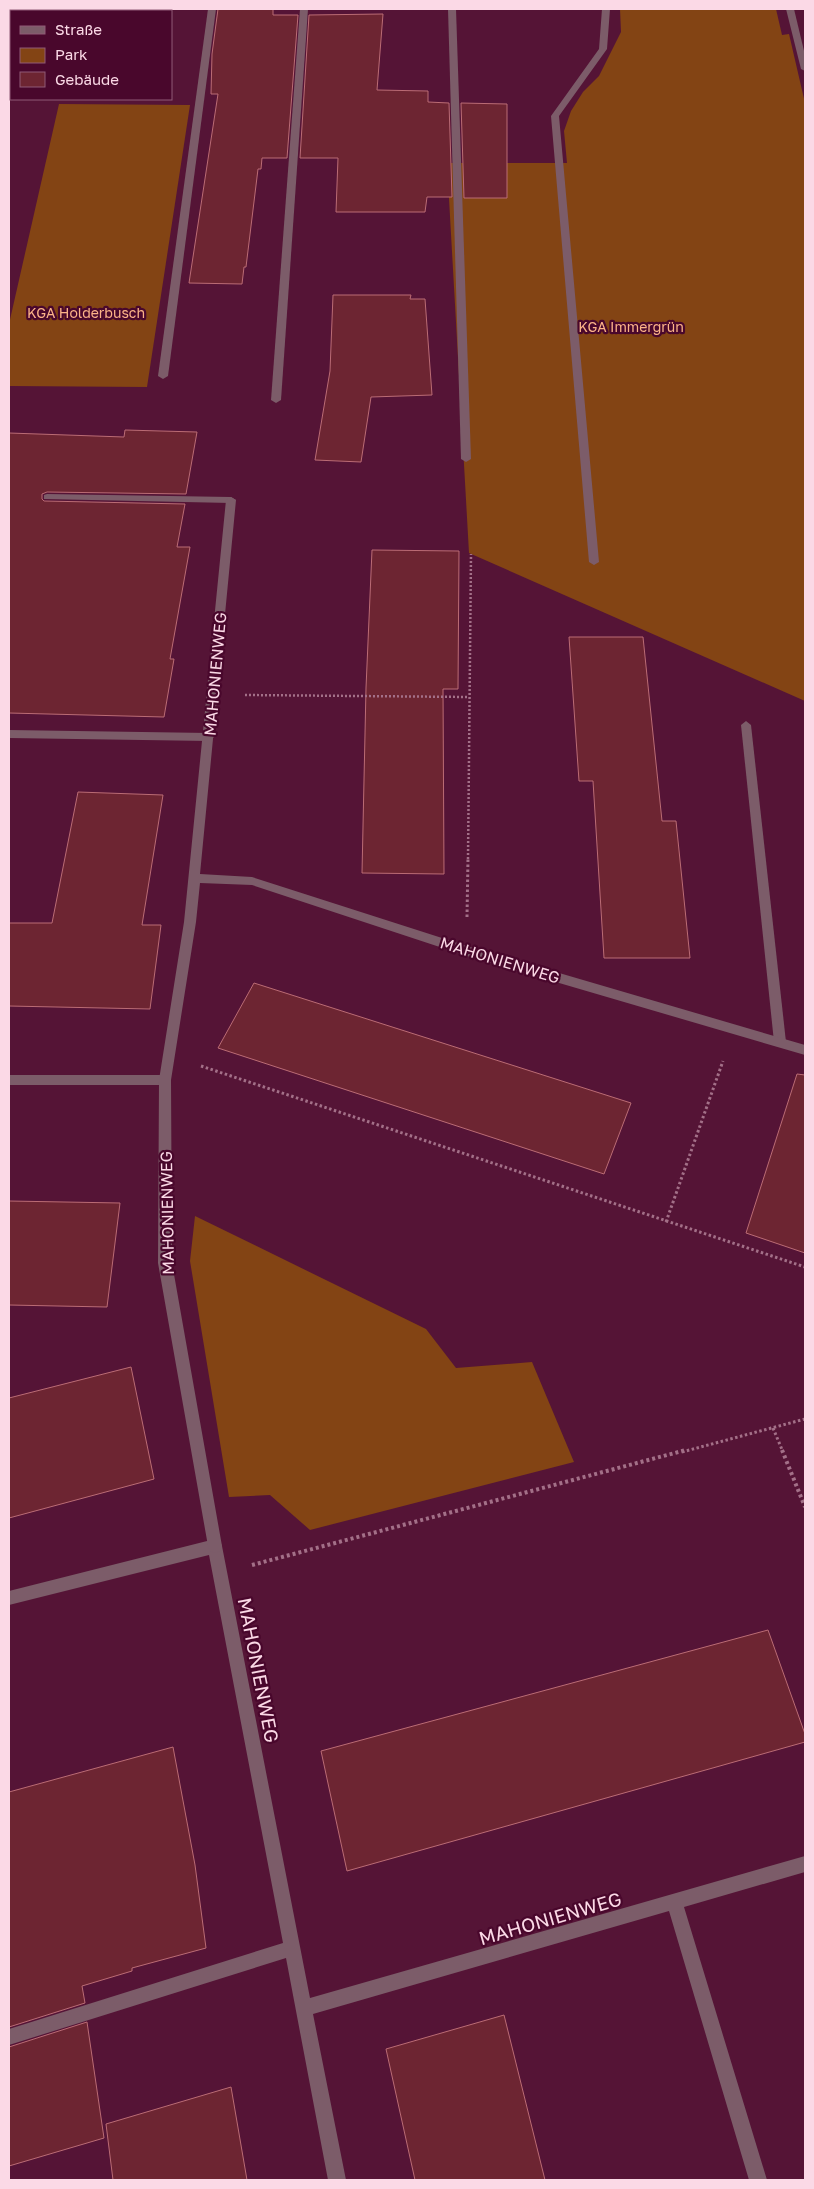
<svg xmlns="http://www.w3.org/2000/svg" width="814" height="2189" viewBox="0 0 814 2189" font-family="'Golos Text',sans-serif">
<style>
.green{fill:#834414}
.building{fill:#6d2532;stroke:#bb6c75}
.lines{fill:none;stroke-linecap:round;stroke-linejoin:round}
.path-far2{stroke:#a37088;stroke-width:2.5;stroke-dasharray:2 2;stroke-linecap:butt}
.path-far1{stroke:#a37088;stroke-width:3;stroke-dasharray:2.5 2.5;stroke-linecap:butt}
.path{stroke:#a37088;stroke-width:4;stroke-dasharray:3 3;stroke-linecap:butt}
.service{fill:#7c5c69;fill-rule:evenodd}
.minor{fill:#7c5c69;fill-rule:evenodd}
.labels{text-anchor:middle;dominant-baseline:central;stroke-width:4.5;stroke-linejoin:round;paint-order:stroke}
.far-park-label{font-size:14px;fill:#fcb488;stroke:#49072c}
.street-label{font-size:16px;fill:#fbd9e6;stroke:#49072c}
.near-street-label{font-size:19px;fill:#fbd9e6;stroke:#49072c}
</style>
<rect width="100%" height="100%" fill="#551436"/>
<g class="green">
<path d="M620,9H776L782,35L789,34L805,103V701L469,553L447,163H567L564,131L571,111L583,92L599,76L621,32Z"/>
<path d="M59,104L190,105L147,387L9,386V324Z"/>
<path d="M195,1216L426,1329L456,1368L532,1362L574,1462L310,1530L270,1495L229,1497L190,1261Z"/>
</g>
<g class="building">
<path d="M218,9H273V15H298L287,158H262L261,169H258L246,267H244L242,284L189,283L218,94H211L212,54Z"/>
<path d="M383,14L377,90L428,91V102L449,103L452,197H427L425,212H336L338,158H300L309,15Z"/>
<path d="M461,103L507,104V198H464Z"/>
<path d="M333,295H411L410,299H425L432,395L371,397L361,462L315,460L330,371Z"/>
<path d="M125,430L197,432L186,494L47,492L42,494V499L44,501L185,504L177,547H190L170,659H174L164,717L9,713V433L124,437Z"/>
<path d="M372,550L459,551L458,689H443L444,874L362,873L366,688Z"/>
<path d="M569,637H643L662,821H676L690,958H604L593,781H579Z"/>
<path d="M78,792L163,795L142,925H161L150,1009L9,1006V923H52Z"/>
<path d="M254,983L631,1103L604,1174L218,1048Z"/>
<path d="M797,1074L805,1075V1253L746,1233Z"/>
<path d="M9,1201L120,1203L107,1307L9,1305Z"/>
<path d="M131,1367L154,1479L9,1518V1398Z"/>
<path d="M768,1630L805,1734V1742L347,1871L321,1751Z"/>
<path d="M173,1747L195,1865L206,1948L132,1968V1971L82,1986L85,2003L9,2027V1792Z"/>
<path d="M504,2015L545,2180H415L386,2049Z"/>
<path d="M87,2022L104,2138L9,2166V2047Z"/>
<path d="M231,2087L247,2180H113L106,2124Z"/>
</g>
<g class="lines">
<g class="path-far2">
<path d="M245,695L469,697"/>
<path d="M468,859L471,554"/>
</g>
<g class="path-far1">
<path d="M467,917L468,858"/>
<path d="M201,1066L805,1267"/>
<path d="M666,1222L723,1061"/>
<path d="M773,1428L783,1452"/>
<path d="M682,1452L805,1419"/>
</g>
<g class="path">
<path d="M782,1450L805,1507"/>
<path d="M252,1565L686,1450"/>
</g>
<g class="service">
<path d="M208,9H216L168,376L163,379L158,376Z"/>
<path d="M300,9H308L281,400L276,403L271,400Z"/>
<path d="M448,9H456L471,459L466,462L461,459Z"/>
<path d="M602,9H610L607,49L559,116L599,562L594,565L589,562L551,116L599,49Z"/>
<path d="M786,9H794L805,55V71L801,69Z"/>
<path d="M47,494L231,497L236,500L231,503L44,499V495Z"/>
<path d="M746,721L751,725L786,1042L784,1046H776L774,1042L741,725Z"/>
<path d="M9,730L209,733L214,737L209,741L9,738Z"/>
<path d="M9,1075H165L169,1076L171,1080L169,1084L165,1085H9Z"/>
<path d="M215,1539L220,1541L222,1546L310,1998L805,1856V1872L684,1907L767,2180H749L669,1911L313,2014L346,2180H328L286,1958L9,2045V2029L283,1943L209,1555L9,1605V1591Z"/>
</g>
<path class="minor" d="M231,497L236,500L200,874L252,877L467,946L805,1045V1055L467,956L252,885L200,883L196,922L171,1080L172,1263L222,1546L220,1551L215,1553L210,1551L208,1546L158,1263L159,1080L184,922L226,500Z"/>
</g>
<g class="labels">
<g class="far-park-label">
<text x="86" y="312">KGA Holderbusch</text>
<text x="631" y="326">KGA Immergrün</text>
</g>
<g class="street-label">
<text transform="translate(215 674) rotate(-85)">MAHONIENWEG</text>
<text transform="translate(500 960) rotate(17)">MAHONIENWEG</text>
<text transform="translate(167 1213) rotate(-91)">MAHONIENWEG</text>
</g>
<g class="near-street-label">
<text transform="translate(259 1670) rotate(79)">MAHONIENWEG</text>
<text transform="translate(550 1918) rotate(-16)">MAHONIENWEG</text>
</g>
</g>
<rect width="814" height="2189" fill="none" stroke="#fbd9e6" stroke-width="20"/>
<rect x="10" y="10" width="162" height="90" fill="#49072c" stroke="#905b76"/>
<rect x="20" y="26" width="25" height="8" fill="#7c5c69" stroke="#905b76"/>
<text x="55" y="35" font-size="15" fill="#fbd9e6">Straße</text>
<rect x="20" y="48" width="25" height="15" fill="#834414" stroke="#905b76"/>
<text x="55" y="60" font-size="15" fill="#fbd9e6">Park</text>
<rect x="20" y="72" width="25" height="15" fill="#6d2532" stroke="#905b76"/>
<text x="55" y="85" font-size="15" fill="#fbd9e6">Gebäude</text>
</svg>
